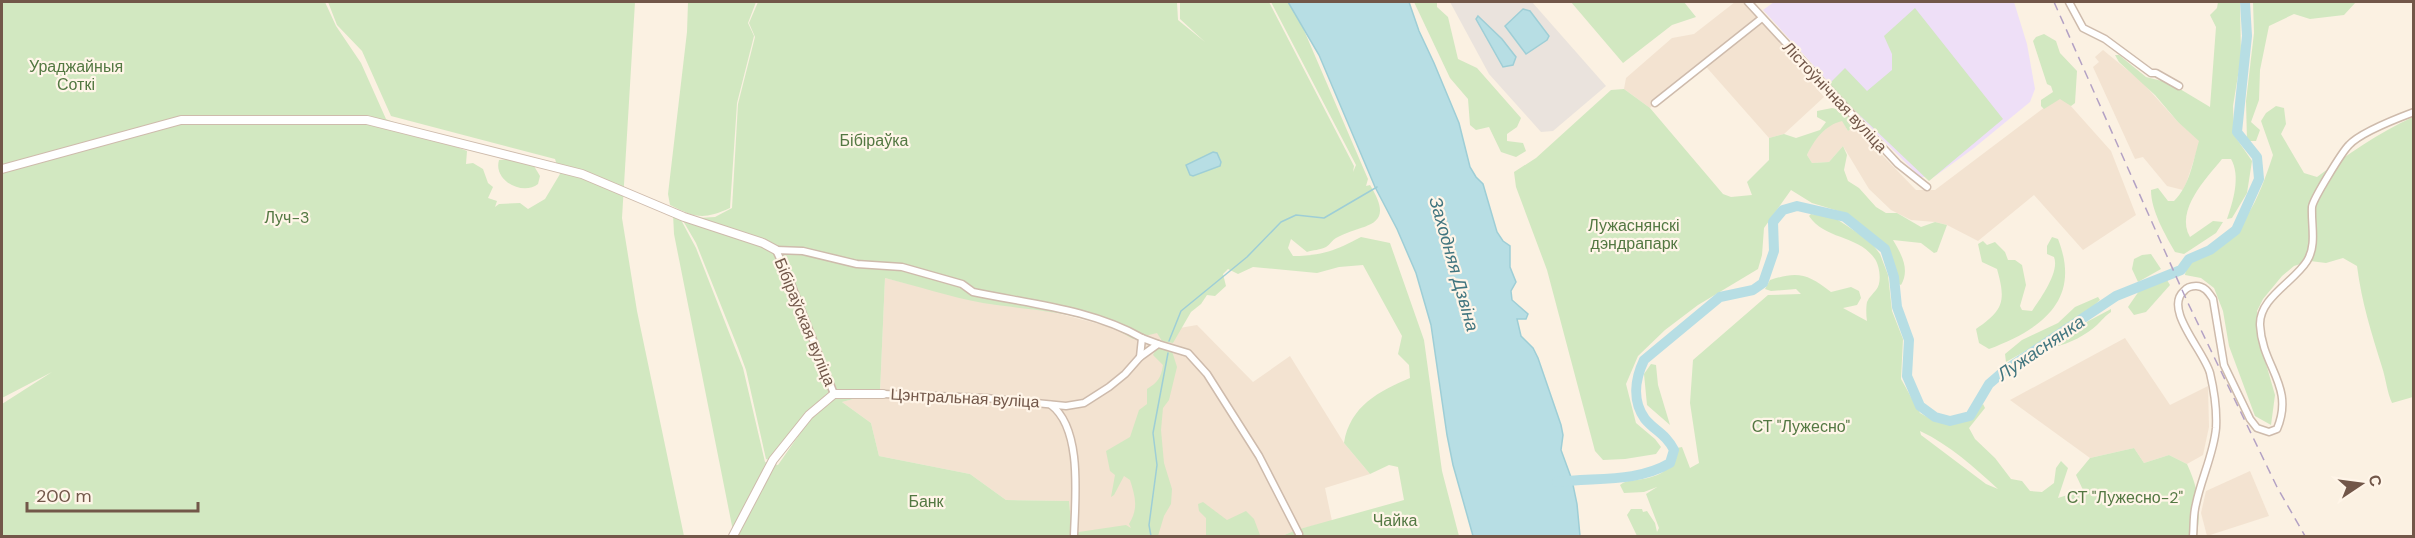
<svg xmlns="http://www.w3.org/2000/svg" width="2415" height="538" viewBox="0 0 2415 538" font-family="'DM Sans',sans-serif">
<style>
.residential{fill:#f3e3d1}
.industrial{fill:#eae3dd}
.education{fill:#eedff7}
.green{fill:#d2e8c1;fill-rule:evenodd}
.water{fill:#b7dee4;stroke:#9eced6;stroke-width:1.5}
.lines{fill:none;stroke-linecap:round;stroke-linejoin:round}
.stream{stroke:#9eced6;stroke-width:1.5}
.river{stroke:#b7dee4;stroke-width:10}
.minor-casing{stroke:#cebbac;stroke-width:9}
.tertiary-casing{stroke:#cebbac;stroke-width:10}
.minor{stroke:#fff;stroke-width:6}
.tertiary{stroke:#fff;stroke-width:8}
.rail{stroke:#b3a1c4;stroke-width:1.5;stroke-dasharray:9 6;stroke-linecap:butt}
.labels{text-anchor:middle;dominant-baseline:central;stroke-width:4.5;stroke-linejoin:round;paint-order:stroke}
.park-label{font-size:16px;fill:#537842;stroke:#fff5e8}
.street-label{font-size:16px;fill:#725749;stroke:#fff5e8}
.water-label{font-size:18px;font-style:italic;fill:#41757f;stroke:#fff5e8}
</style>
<rect width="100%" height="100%" fill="#fbf1e2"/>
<g class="residential">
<path d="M1735,2H1748L1824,97L1784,134L1769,138L1701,61L1650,108L1624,89L1626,78L1672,38L1694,34Z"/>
<path d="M2103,50L2142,82L2178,122L2200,141L2187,181L2183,190L2167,186L2143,157L2135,159L2093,67L2099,62L2095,57Z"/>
<path d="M2061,95L2111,151L2136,215L2083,250L2034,195L1978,241L1947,225L1935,222L1911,220L1891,210L1869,189L1843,146L1829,162L1812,163L1807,155L1813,142L1831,123L1842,120L1848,131L1854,126L1916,190H1935Z"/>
<path d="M885,278L981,302L1053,312L1118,329L1168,330L1197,325L1253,382L1290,356L1344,443L1370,474L1325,488L1332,521L1296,530L1282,536H1139L1071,533L1069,501L1006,500L970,474L879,456L871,423L842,402L880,392Z"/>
<path d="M2125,338L2170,405L2208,386L2209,427L2203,455L2187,464L2169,455L2144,463L2134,448L2090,458L2010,400Z"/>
<path d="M2250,471L2269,516L2207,536L2201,513L2206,491Z"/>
</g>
<path class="industrial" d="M1450,2H1532L1606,86L1553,131L1541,132L1489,74Z"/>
<path class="education" d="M1774,2H2014L2027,44L2035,89L2030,102L1974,148L1934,177H1920L1868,125L1763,10Z"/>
<g class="green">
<path d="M2,2H325L336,26L361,63L386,119L467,151L466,164L473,163L483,169L488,183L493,187L488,198L497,201L495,207L499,204L520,203L528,209L545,199L560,174L555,159L391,116L362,51L337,25L328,2H635L622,218L637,311L684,536H2V404L52,372L2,398Z"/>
<path d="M688,2H756L748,23L754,36L737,103L730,208C703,220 696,218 670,205L668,194L687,32Z"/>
<path d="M758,2H1177L1178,20L1205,42L1180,19V2H1269L1354,166L1353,172L1356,165L1271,2H1288L1300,21L1368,179L1366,186L1370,185C1398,230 1361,223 1336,238C1332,240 1330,245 1326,247C1320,250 1313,250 1307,252L1291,239L1288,248L1293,256C1321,256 1337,250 1361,237L1390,243L1424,340L1442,471L1459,536H1282L1296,530L1404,500L1398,467L1389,465L1370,474L1344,443C1350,406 1379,391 1410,378L1409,365L1398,354L1402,336L1363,265L1339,267L1317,273L1253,267L1238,274L1228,269L1223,274L1226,286L1215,296L1207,295L1201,304L1191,312L1173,343L1162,341L1157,333L1133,339C1089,311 1032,311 983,303C950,297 917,286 885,278L880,392L842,402L871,423L879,456L970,474L1006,500L1069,501L1072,533L1126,525L1131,528L1129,524C1139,508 1135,496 1130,480L1124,476L1114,495L1111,497L1115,475L1110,471L1106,451L1130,437L1139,410L1147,404V389C1158,382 1161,378 1163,365L1153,355L1156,349L1161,346L1172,351L1177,367L1169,400L1163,408L1161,430L1164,463L1172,489L1171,504L1164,516L1158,536H734L674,234L673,214L680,218L696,248L743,368L765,462L778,465L801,432L777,462L766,459L746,370L738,348L696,243L682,219L715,217L732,208L738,104L755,37L749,23Z"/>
<path d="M1414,2H1437V7L1448,17L1458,59L1477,68L1521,118L1517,127L1507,134V141L1523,143L1526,151L1516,157L1501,152L1489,127L1476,130L1470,125L1468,99L1450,78Z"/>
<path d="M1571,2H1684L1696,17L1672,25L1623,63Z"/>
<path d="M2218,2H2240L2241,57L2233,106L2234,135L2252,161L2247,193L2232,218L2227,219C2233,202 2241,176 2231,159H2222C2206,179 2175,210 2190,237L2213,221L2223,222L2216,233L2184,254L2175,252C2165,234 2151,211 2151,190L2158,188L2168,201H2174C2190,185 2193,161 2199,141L2178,122L2155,95L2119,62L2115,55H2119L2146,77L2170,83L2210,107L2216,27L2210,15L2217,8Z"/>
<path d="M2253,2H2356L2344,15L2310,19L2294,14L2269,26L2260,70L2259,100L2251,122L2260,130L2256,141H2247L2246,101L2254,33Z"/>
<path d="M1915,8L2003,119L1929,181L1828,85L1845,68L1867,91L1892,70V54L1884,36Z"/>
<path d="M2044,34L2056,41L2060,53L2077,71L2075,103L2071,106L2060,99L2044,109L2041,106V100L2053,92L2051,86L2047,84L2033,41L2036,37Z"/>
<path d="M1624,89L1650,108L1723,194L1731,197L1752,195L1747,182L1769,160V138L1784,134L1796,138L1820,130L1826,122L1817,117V111L1832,108L1845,111L1854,126L1848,131L1842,121C1825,125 1814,140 1807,155L1812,163L1829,162L1843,146L1847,155L1844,170L1848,181L1859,188L1876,207L1886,213H1897L1921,227L1935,222L1947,225L1937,252L1934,253L1921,243L1893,240C1902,255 1910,270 1901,285L1897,283L1893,262L1885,245L1864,227L1845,213L1812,203L1791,190L1764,228L1762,255L1758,269L1698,305L1665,330L1638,356L1626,384L1636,423L1655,439L1661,447L1656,454L1625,459L1603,460L1595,451L1547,270L1516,187L1514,172L1536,158L1611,90Z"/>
<path d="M2276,106L2284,108L2286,124L2281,134L2304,173L2317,177C2348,154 2378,133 2413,117V397L2392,403C2387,392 2386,379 2382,367C2371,331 2362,304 2357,266L2343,258L2326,263L2310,261L2294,266L2282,276L2263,299L2257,311L2260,343L2275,395L2271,425L2255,416L2229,346L2223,311L2214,288L2201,278L2185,275L2187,262C2241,241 2256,207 2273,155L2261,121L2266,113Z"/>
<path d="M510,159L534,166L540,176L538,184C523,196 493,181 499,160Z"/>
<path d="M1811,214L1835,218L1870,241L1880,254L1888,275L1892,311L1903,339L1901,379L1920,413L1936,422L1954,424L1967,421L1983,404L1985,408L1969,428L1975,439L1995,458L2011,479L2022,481L2030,491L2042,492L2054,483L2056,468L2061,461L2068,468L2058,498L2083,490L2076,475L2090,458L2134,448L2144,463L2169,455L2187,464C2199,490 2201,508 2197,536H1637L1627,515L1631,509H1642L1643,512L1647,511L1655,523L1657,532L1659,528L1646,494L1657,487L1644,492L1624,493L1620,485C1628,479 1634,481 1643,479C1665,475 1671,468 1677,448L1682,447L1690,468L1699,463L1690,403L1693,360L1768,295L1801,294L1796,289L1771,291L1765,289L1770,280C1798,271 1808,274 1831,292L1851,287L1859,291L1861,298L1857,305L1843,308L1867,321C1866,315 1866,307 1867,302C1869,297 1873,294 1876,290C1882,283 1880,267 1875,259C1859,235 1825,240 1809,216ZM1920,431C1950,445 1974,467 1998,489L1986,484L1921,435Z"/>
<path d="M2052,237L2058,239C2082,300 2042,329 1989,349L1979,343L1976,329C2004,310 2006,301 1997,269L1982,262L1978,244L1983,241L1987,245L1995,242L2005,252L2008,260H2015L2022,265L2026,285L2020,306L2022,310L2032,311C2040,299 2060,272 2054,257L2047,254V246Z"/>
<path d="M2151,254L2161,269L2138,282L2132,269L2134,259L2142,255Z"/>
<path d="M2167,280L2170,285L2146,312L2134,315L2128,307L2139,291Z"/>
<path d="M2098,297L2100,300L2082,316L2059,332L2006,362L2005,354L2022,340L2058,323L2075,307Z"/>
<path d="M2111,309V312C2105,316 2102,320 2097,325C2086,335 2069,344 2054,347L2055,343L2081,325Z"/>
<path d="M1651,364L1656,365L1658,385L1670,425L1647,405L1644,374Z"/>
<path d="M1203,502L1227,520L1246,511L1254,519L1260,535L1263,536H1206V518L1199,511L1198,504Z"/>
</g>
<g class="water">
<path d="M1288,2H1409L1419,31L1434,63L1459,123L1470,167L1476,177L1483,184L1497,232L1503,241L1510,246V267L1516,282L1511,291L1512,300L1528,314L1526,319H1517L1521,336L1533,348L1538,358L1561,425L1563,435L1561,450L1572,480L1577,504L1580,536H1473L1453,465L1447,435L1431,325L1416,273L1397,229L1375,187L1319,55Z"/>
<path d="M1523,9L1530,11L1549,36L1547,40L1526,54L1505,26Z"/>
<path d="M1478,16L1502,39L1516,57L1513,65L1503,67L1476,19Z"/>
<path d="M1213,152L1217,153L1221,162L1220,166L1193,176L1190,175L1186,165Z"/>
</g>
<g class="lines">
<g class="stream">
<path d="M1169,341L1181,311L1247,257L1281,222L1296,215L1324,218L1377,187"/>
<path d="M1151,536L1149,525L1157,465L1153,433L1168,353"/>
</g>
<path class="river" d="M1557,482C1595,477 1636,483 1670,463L1674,450C1666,434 1655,431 1645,419C1632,401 1635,379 1644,360L1720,297L1753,290L1763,283L1774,251L1773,222L1783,210L1797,206L1845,217L1885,249L1894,277L1897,307L1909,340L1907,376L1920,406L1935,417L1950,421L1970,416L1989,384L2004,371L2116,296L2181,270L2189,259L2210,250L2236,230L2259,179L2257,157L2237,132L2247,36L2245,2"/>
<defs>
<g id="minor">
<path d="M1748,2L1898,164L1927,187"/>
<path d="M2069,2L2083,28L2105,39L2151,73H2156L2179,86"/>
<path d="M1655,103L1762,18"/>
<path d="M1142,338L1158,344"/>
<path d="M834,394L788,276L776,250L803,251L857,264L902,267L962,284L973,292C1030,304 1091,309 1142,338L1140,357"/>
<path d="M883,394L986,398L1066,406L1084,403L1109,387L1125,374L1140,357L1158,344L1188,353L1207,374L1259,456L1299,534"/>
<path d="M1051,405C1083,429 1075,500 1074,536"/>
<path d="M2193,536C2194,526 2193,515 2196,504C2201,479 2214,453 2216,428C2217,410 2214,390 2210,373C2204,351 2163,309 2184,291C2187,287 2191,286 2196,286C2205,286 2209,293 2213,299L2224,365L2250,419L2257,428L2269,432L2277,429C2295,386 2262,367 2260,325C2259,298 2294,282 2307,261C2317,245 2311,225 2312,207C2313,199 2342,152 2349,145C2360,133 2398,118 2414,112"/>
</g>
<g id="tertiary">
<path d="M2,169L181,120H367L582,174L684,217L763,243L776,250"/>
<path d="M733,536L773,460L809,415L834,394H883"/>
</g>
</defs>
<use href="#minor" class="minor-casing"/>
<use href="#tertiary" class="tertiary-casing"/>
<use href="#minor" class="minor"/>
<use href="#tertiary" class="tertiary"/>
<path class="rail" d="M2054,2L2187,301L2277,487L2305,536"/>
</g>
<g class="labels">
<g class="park-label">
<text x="76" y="66">Ураджайныя<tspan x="76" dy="18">Соткі</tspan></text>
<text x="874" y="140">Бібіраўка</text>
<text x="287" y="217">Луч-3</text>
<text x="1634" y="225">Лужаснянскі<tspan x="1634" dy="18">дэндрапарк</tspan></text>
<text x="1801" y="426">СТ "Лужесно"</text>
<text x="2125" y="497">СТ "Лужесно-2"</text>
<text x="926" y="501">Банк</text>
<text x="1395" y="520">Чайка</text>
</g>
<g class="street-label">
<text transform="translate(1835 97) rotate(47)">Лістоўнічная вуліца</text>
<text transform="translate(805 322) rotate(68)">Бібіраўская вуліца</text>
<text transform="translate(965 398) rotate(3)">Цэнтральная вуліца</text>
</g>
<g class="water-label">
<text transform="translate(1454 264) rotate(74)">Заходняя Дзвіна</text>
<text transform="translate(2041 348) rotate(-34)">Лужаснянка</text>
</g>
</g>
<rect width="2415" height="538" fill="none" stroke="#725749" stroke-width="6"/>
<g transform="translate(2361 484) rotate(77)" stroke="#fff5e8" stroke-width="4.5" paint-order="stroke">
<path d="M0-4.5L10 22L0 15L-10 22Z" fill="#725749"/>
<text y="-9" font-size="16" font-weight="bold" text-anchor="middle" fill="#725749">С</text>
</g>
<path d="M27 502v9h171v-9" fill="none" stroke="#725749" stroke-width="3"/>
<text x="36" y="502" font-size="18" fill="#725749" stroke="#fff5e8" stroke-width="4.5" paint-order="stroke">200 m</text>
</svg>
